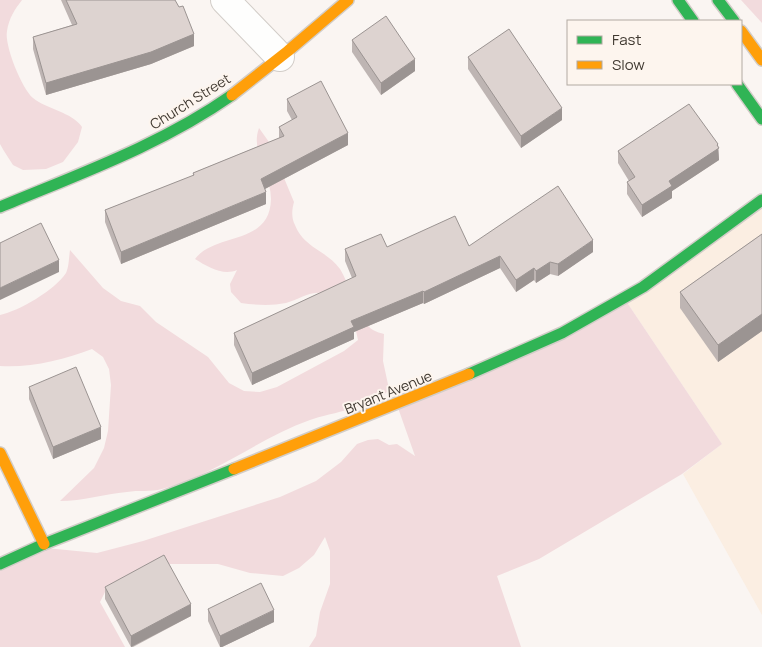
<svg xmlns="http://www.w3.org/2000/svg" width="762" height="647" viewBox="0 0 762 647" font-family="Manrope,sans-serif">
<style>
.built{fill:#fbeee2}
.green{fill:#f2dbdd}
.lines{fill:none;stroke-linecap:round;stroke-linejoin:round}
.street-casing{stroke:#d2cdc8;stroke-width:30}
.fast-casing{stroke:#d2cdc8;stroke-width:14}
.slow-casing{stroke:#d2cdc8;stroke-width:14}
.street{stroke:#fefefd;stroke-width:28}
.fast{stroke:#30b455;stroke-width:11}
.slow{stroke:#ff9f0a;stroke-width:11}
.wall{fill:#beb5b3}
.shaded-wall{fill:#9b9492}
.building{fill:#ddd3d0;stroke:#9b9492}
.labels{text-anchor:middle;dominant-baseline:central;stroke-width:4;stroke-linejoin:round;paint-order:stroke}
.street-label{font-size:14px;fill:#403931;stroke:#fdf5ee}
</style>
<rect width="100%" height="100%" fill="#faf5f2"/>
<path class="built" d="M762,200V615L683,474L722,444L624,298Z"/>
<g class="green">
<path d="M0,0H22C15,9 9,18 7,31C4,45 22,89 33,98C46,109 72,112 82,127L78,142L63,162L46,169L23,170L13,165L4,151L0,144Z"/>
<path d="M741,0H762V23Z"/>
<path d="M259,128L269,142L294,202C292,209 291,217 295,225C304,248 326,250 340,269C349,283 360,322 373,330C376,332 381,333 384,334L383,361L389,389C380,406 329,413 310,420C259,438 214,476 162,489C151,492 138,490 127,492C104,494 83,501 60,501L94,468L104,448L108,431L111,385L109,369L103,357L92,349C64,360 30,368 0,366V315C19,311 55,290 66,273C69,267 69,256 70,250L103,288L121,301L140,306L156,322L208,357L229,383L244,391L260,392L277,387L344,351L358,340L356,331L324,293C309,291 300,299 286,303C271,306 256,305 241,303L231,292L230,284L237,270C223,276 208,267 195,259C216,232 270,246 271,199C271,175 250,152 259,128Z"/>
<path d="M624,298L722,444L682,474L539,559L497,576L521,647H309L316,636L320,612L330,584V551L325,537L314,555L299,568L283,576L250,573L218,564H159L105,592L100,602L125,647H0V570L46,548L97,553L143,541L280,497L316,481L341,462L357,444L368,440L378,439L389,445L397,444L415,456L397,405Z"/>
</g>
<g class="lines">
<defs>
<path id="street" d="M225,0L280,57"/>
<g id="fast">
<path d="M678,0L693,21"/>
<path d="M718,0L734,21"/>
<path d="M737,84L762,119"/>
<path d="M0,207C79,174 161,145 232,95"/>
<path d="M469,374L562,333L643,287L762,200"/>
<path d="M0,564L44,544L234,469"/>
</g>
<g id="slow">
<path d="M741,31L762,60"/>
<path d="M232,95L288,51L348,0"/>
<path d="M0,453L44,544"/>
<path d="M234,469L469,374"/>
</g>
</defs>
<use href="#street" class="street-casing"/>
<use href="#fast" class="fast-casing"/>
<use href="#slow" class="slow-casing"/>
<use href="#street" class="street"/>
<use href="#fast" class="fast"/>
<use href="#slow" class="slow"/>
</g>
<g class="wall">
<path d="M61,0H175L194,46L151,64L46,95L33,49V37L72,25Z"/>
<path d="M352,40L415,71L381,95L352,52Z"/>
<path d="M468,57L562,120L521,148L468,69Z"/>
<path d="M287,99L348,145L265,189L266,204L121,264L105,222V210L193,176V173L279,138V127L292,120L287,111Z"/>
<path d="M718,147L719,160L672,191V198L642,217L627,194V182L629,181L618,163V151Z"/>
<path d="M762,234V331L718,362L680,308V292Z"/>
<path d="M469,246L593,252L558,276L550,274L536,283L534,280L516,292L500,268L424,304L423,303L354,332V339L252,385L234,345V333L352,278L345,261V249Z"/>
<path d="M29,387L101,439L53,459L29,399Z"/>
<path d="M105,587L191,616L133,647H131L105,599Z"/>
<path d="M208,609L274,622L222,647H220L208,621Z"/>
</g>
<g class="shaded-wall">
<path d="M194,34V46L151,64L46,95V83Z"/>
<path d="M415,59V71L381,95V83Z"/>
<path d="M562,108V120L521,148V136Z"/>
<path d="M348,133V145L261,191V179Z"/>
<path d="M718,144L719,160L672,191V198L642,217V205L669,181Z"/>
<path d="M266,192V204L121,264V252Z"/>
<path d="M593,240V252L558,276V264Z"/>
<path d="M500,256V268L424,304V292Z"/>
<path d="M59,260V272L0,300V288Z"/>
<path d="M550,262V274L536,283V271Z"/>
<path d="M534,268V280L516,292V280Z"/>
<path d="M423,291V303L354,332V339L252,385V373L351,321Z"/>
<path d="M762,314V331L718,362V345Z"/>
<path d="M101,427V439L53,459V447Z"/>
<path d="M191,604V616L131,647V636Z"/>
<path d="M274,610V622L222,647H220V636Z"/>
</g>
<g class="building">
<path d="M66,0H175L179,7L183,6L194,34L151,52L46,83L33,37L77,24Z"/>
<path d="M386,16L415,59L381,83L352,40Z"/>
<path d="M509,29L562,108L521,136L468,57Z"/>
<path d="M321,81L348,133L261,179L266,192L121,252L105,210L194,175L193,173L284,136L279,127L297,117L287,99Z"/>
<path d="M689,104L718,144L717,145L719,148L669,181L672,186L642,205L627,182L635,177L618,151Z"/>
<path d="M558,186L593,240L558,264L550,262L536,271L534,268L516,280L500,256L424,292L423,291L351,321L354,327L252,373L234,333L356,276L345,249L381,234L387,247L455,216L469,246Z"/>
<path d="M41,223L59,260L0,288V243Z"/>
<path d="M762,234V314L718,345L680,292Z"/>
<path d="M76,367L101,427L53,447L29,387Z"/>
<path d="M164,555L191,604L131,636L105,587Z"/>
<path d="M261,583L274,610L220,636L208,609Z"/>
</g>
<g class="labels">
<g class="street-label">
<text transform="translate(190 101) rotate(-32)">Church Street</text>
<text transform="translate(388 392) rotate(-22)">Bryant Avenue</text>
</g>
</g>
<rect x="567" y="20" width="175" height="65" fill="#fdf5ee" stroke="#b1aaa2"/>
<rect x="577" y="36" width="25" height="8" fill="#30b455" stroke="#b1aaa2"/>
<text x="612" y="45" font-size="15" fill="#403931">Fast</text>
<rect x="577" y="61" width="25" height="8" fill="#ff9f0a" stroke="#b1aaa2"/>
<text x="612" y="70" font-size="15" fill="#403931">Slow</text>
</svg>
